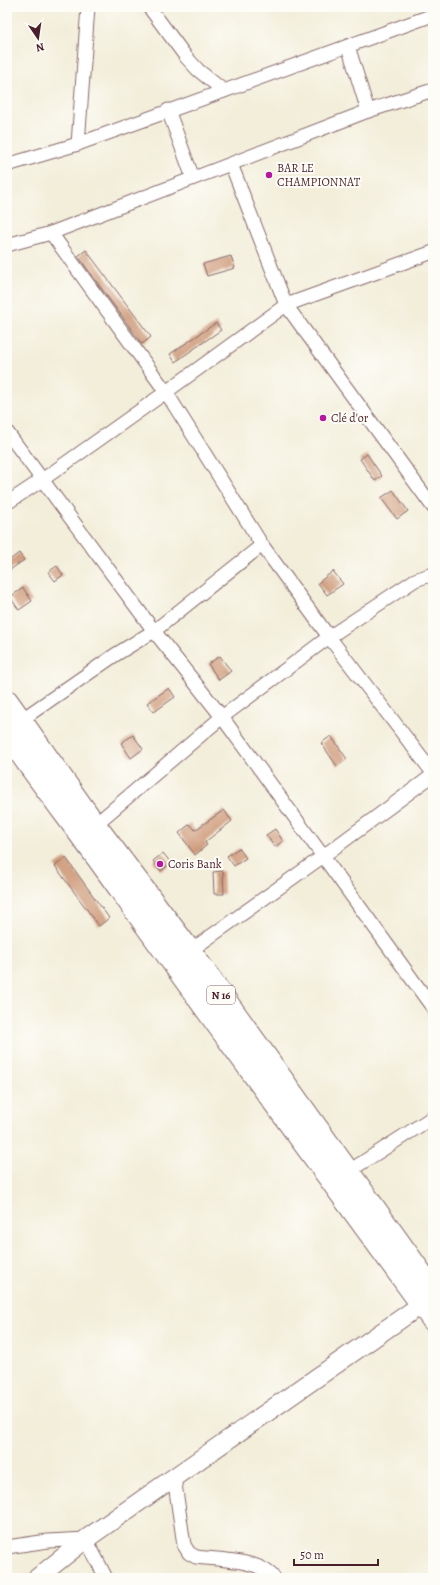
<svg xmlns="http://www.w3.org/2000/svg" width="440" height="1585" viewBox="0 0 440 1585" font-family="Alegreya,serif">
<style>
.building{fill:#cf9b7b}
.lines{fill:none;stroke-linecap:round;stroke-linejoin:round}
.street-casing{stroke:#856768;stroke-width:15}
.secondary-casing{stroke:#856768;stroke-width:20}
.highway-casing{stroke:#856768;stroke-width:24}
.street{stroke:#fff;stroke-width:13}
.secondary{stroke:#fff;stroke-width:18}
.highway{stroke:#fff;stroke-width:22}
.poi-dot{fill:#b5179e;stroke:#fdfcf7;stroke-width:1.5}
.labels{text-anchor:middle;dominant-baseline:central;stroke-width:4;stroke-linejoin:round;paint-order:stroke}
.shield{fill:#fdfcf7;stroke:#806168;stroke-width:1}
.shield-label{font-size:11px;font-weight:bold;fill:#4a1f2b}
.poi-label{font-size:12px;fill:#4a1f2b;stroke:#fdfcf7;text-anchor:start}
</style>
<rect width="100%" height="100%" fill="#fdfcf7"/>
<filter id="ink" filterUnits="userSpaceOnUse"><feTurbulence type="fractalNoise" baseFrequency=".025" numOctaves="2"/><feDisplacementMap in="SourceGraphic" scale="8" xChannelSelector="R" yChannelSelector="G"/><feConvolveMatrix kernelMatrix="1 2 1 2 8 2 1 2 1" color-interpolation-filters="sRGB"/></filter>
<filter id="wash" filterUnits="userSpaceOnUse"><feTurbulence type="fractalNoise" baseFrequency=".012" numOctaves="4" result="noise"/><feDisplacementMap in="SourceGraphic" scale="16" xChannelSelector="R" yChannelSelector="G"/><feGaussianBlur stdDeviation="0.9" result="paint"/><feColorMatrix in="noise" values="0 0 0 0 0 0 0 0 0 0 0 0 0 0 0 0 0 1.4 0 .05"/><feComposite in="paint" operator="in"/></filter>
<g filter="url(#wash)">
<rect width="100%" height="100%" fill="#f3eeda"/>
<g id="blocks">
<g class="building">
<path d="M86,250L151,337L142,344L78,256Z"/>
<path d="M231,256L235,268L207,276L203,264Z"/>
<path d="M216,323L221,330L175,362L170,354Z"/>
<path d="M367,454L382,476L375,481L360,459Z"/>
<path d="M393,490L408,511L397,519L381,498Z"/>
<path d="M19,553L24,560L7,572V562Z"/>
<path d="M57,566L63,575L55,581L48,572Z"/>
<path d="M333,571L343,584L327,595L318,583Z"/>
<path d="M23,588L32,601L19,610L10,597Z"/>
<path d="M220,656L231,671L219,680L208,664Z"/>
<path d="M169,688L175,697L154,712L147,703Z"/>
<path d="M133,735L143,749L131,758L121,743Z"/>
<path d="M331,736L347,759L337,766L321,743Z"/>
<path d="M224,810L232,821L205,842L207,845L195,855L179,833L190,824L195,830Z"/>
<path d="M275,829L283,841L275,847L266,835Z"/>
<path d="M239,848L246,858L234,866L227,856Z"/>
<path d="M163,853L171,863L161,871L153,861Z"/>
<path d="M66,858L109,918L99,926L55,866Z"/>
<path d="M223,871L224,894H214L213,872Z"/>
</g>
</g>
</g>
<g filter="url(#ink)">
<use href="#blocks" fill-opacity="0" stroke="#856768" stroke-width="1"/>
<g class="lines">
<defs>
<g id="street">
<path d="M149,7L186,57L198,70L224,91"/>
<path d="M348,46L368,111"/>
<path d="M168,110L193,178"/>
<path d="M78,144L88,7"/>
<path d="M231,164L286,305L433,507"/>
<path d="M7,165L78,144L433,15"/>
<path d="M51,233L166,392L262,545L329,637L433,773"/>
<path d="M7,245L51,233L368,111L433,90"/>
<path d="M7,432L154,631L222,717L433,1008"/>
<path d="M7,503L42,480L166,392L286,305L433,252"/>
<path d="M21,720L115,655L154,631L262,545"/>
<path d="M90,829L222,717L329,637L415,580L433,574"/>
<path d="M190,951L322,857L433,775"/>
<path d="M343,1175L433,1117"/>
<path d="M174,1477L184,1545L189,1553L196,1557C218,1560 260,1559 274,1578"/>
<path d="M7,1547L48,1541L86,1539L106,1578"/>
</g>
<path id="secondary" d="M37,1578L86,1539L432,1297"/>
<g id="highway">
<path d="M7,701L95,825L190,951L433,1290"/>
<path d="M7,734C46,790 88,843 127,899C228,1040 330,1180 433,1320"/>
</g>
</defs>
<use href="#street" class="street-casing"/>
<use href="#secondary" class="secondary-casing"/>
<use href="#highway" class="highway-casing"/>
<use href="#street" class="street"/>
<use href="#secondary" class="secondary"/>
<use href="#highway" class="highway"/>
</g>
</g>
<g class="poi-dot">
<circle cx="269" cy="175" r="4"/>
<circle cx="323" cy="418" r="4"/>
<circle cx="160" cy="864" r="4"/>
</g>
<g class="labels">
<rect class="shield" x="207" y="986" width="28" height="18" rx="3"/>
<g class="shield-label">
<text x="221" y="995">N 16</text>
</g>
<g class="poi-label">
<text x="277" y="168">BAR LE<tspan x="277" dy="14">CHAMPIONNAT</tspan></text>
<text x="331" y="418">Clé d'or</text>
<text x="168" y="864">Coris Bank</text>
</g>
</g>
<rect width="440" height="1585" fill="none" stroke="#fdfcf7" stroke-width="24"/>
<g transform="translate(38 38) rotate(167)" stroke="#fdfcf7" stroke-width="3" paint-order="stroke">
<path d="M0-3L7 15L0 10L-7 15Z" fill="#4a1f2b"/>
<text y="-6" font-size="11" font-weight="bold" text-anchor="middle" fill="#4a1f2b">N</text>
</g>
<path d="M294 1559v6h84v-6" fill="none" stroke="#4a1f2b" stroke-width="2"/>
<text x="300" y="1559" font-size="12" fill="#4a1f2b" stroke="#fdfcf7" stroke-width="3" paint-order="stroke">50 m</text>
</svg>
